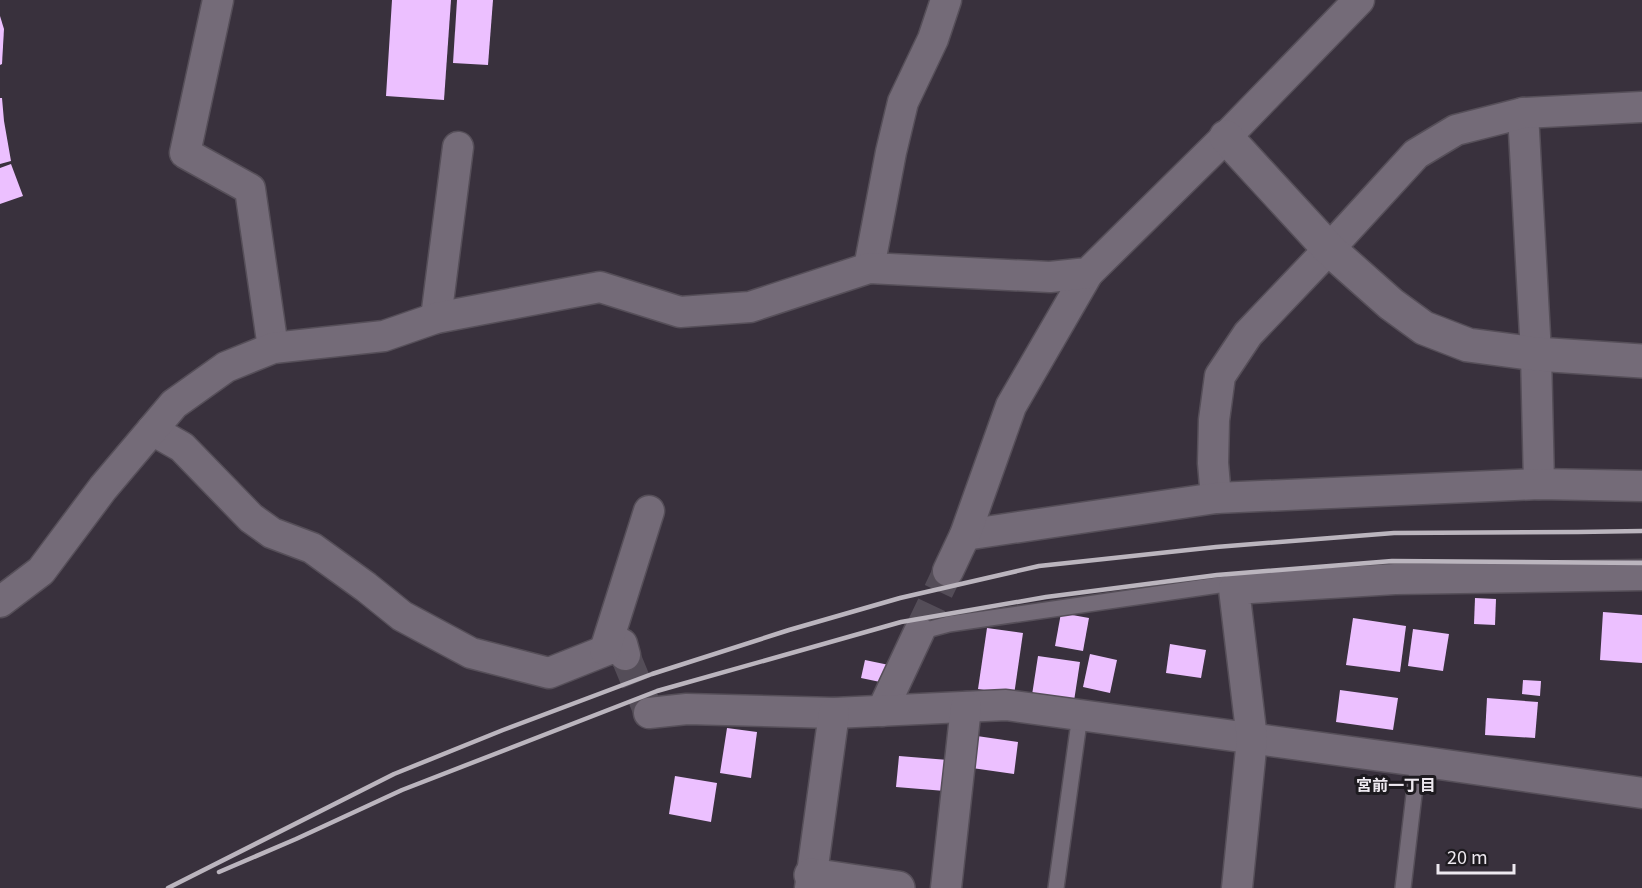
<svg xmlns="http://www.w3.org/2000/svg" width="1642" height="888" viewBox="0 0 1642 888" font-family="Georgia,'Noto Sans JP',serif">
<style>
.building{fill:#ecc0ff}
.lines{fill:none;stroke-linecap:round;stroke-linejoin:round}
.minor-tunnel{stroke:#544d58;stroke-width:30;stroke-dasharray:30 15;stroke-linecap:butt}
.service-casing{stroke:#564f59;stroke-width:18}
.minor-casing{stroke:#564f59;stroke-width:33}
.tertiary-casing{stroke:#564f59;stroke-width:36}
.service{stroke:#746b78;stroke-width:15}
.minor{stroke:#746b78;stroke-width:30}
.tertiary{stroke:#746b78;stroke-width:33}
.rail{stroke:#bbb5be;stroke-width:4.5}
.labels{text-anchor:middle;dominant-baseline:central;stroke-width:6;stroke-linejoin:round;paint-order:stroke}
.neighbourhood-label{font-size:16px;font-weight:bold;fill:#eee9f0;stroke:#1e1b20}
</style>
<rect width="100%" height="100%" fill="#39313d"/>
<g class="building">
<path d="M392,0H451L444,100L386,96Z"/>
<path d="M457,0H493L488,65L453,63Z"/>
<path d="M0,16L4,29L2,64L0,65Z"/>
<path d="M0,98H2L4,121L11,161L0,164Z"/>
<path d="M11,164L23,196L0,204V168Z"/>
<path d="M1475,598L1496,599L1495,625L1474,624Z"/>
<path d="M1603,612L1642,615V663L1600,660Z"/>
<path d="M1061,613L1089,618L1083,651L1055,646Z"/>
<path d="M1353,618L1406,626L1400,672L1346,665Z"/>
<path d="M987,628L1023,633L1014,695L978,689Z"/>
<path d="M1413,629L1449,634L1443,671L1408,666Z"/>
<path d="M1170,644L1206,650L1201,678L1166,673Z"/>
<path d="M1090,654L1117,660L1110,693L1083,687Z"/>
<path d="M1038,656L1080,662L1074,701L1032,695Z"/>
<path d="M865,660L889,665L885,683L861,678Z"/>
<path d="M1523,680L1541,681L1540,696L1522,694Z"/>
<path d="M1340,690L1398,698L1393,730L1336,722Z"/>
<path d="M1487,698L1538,702L1535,738L1485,735Z"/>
<path d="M727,728L757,732L751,778L720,773Z"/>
<path d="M977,736L1018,742L1014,774L972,768Z"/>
<path d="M899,756L948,760L945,791L896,787Z"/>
<path d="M675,776L717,783L711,822L669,814Z"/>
</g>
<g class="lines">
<g class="minor-tunnel">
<path d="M919,632L948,571"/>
<path d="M625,655L649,713"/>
</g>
<defs>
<g id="service">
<path d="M919,632L949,624L1226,584L1234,589"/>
<path d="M1056,888L1080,715"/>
<path d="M1403,888L1418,761"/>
</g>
<g id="minor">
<path d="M218,0L185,153L250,189L273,348"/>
<path d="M1523,113L1536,354L1539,484"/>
<path d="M869,268L891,152L903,102L933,39L946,0"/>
<path d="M436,318L458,147"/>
<path d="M152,430L182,447L251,518L272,533L312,548L366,587L402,616L471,653L549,673L622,644L625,655"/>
<path d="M1216,498L1213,463L1214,420L1220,376L1248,334L1329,249L1416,154L1456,130L1523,113L1642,107"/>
<path d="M965,535L1216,498L1539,484L1642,486"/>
<path d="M948,571L965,535L1011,406L1088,273"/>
<path d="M0,602L41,571L103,488L174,404L226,367L273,348L384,336L436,318L600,287L680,312L750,307L869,268L1050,277L1088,273L1226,137L1359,0"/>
<path d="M605,650L649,511"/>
<path d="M882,711L919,632"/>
<path d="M649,713L687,709L834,713L1006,705L1418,761L1642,793"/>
<path d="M810,888L834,713"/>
<path d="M946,888L966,707"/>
<path d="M1237,888L1252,739L1234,589L1395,579L1642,575"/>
</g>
<g id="tertiary">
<path d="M1226,137L1329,249L1391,304L1424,328L1468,345L1536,354L1642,361"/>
<path d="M811,875L898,888"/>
</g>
</defs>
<use href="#service" class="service-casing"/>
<use href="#minor" class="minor-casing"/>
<use href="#tertiary" class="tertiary-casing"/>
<use href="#service" class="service"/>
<use href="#minor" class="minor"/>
<use href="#tertiary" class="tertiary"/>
<g class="rail">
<path d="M219,872L296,839L402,790L657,691L901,622L1046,597L1217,575L1392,561L1642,563"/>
<path d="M168,888L394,774L503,730L652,674L789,630L900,598L1039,566L1216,547L1394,533L1578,532L1642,531"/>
</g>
</g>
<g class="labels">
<g class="neighbourhood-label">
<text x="1396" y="784">宮前一丁目</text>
</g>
</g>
<path d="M1438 864v9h76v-9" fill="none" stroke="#eee9f0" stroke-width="3"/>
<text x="1447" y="864" font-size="18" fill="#eee9f0" stroke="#1e1b20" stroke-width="4.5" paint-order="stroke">20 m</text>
</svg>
